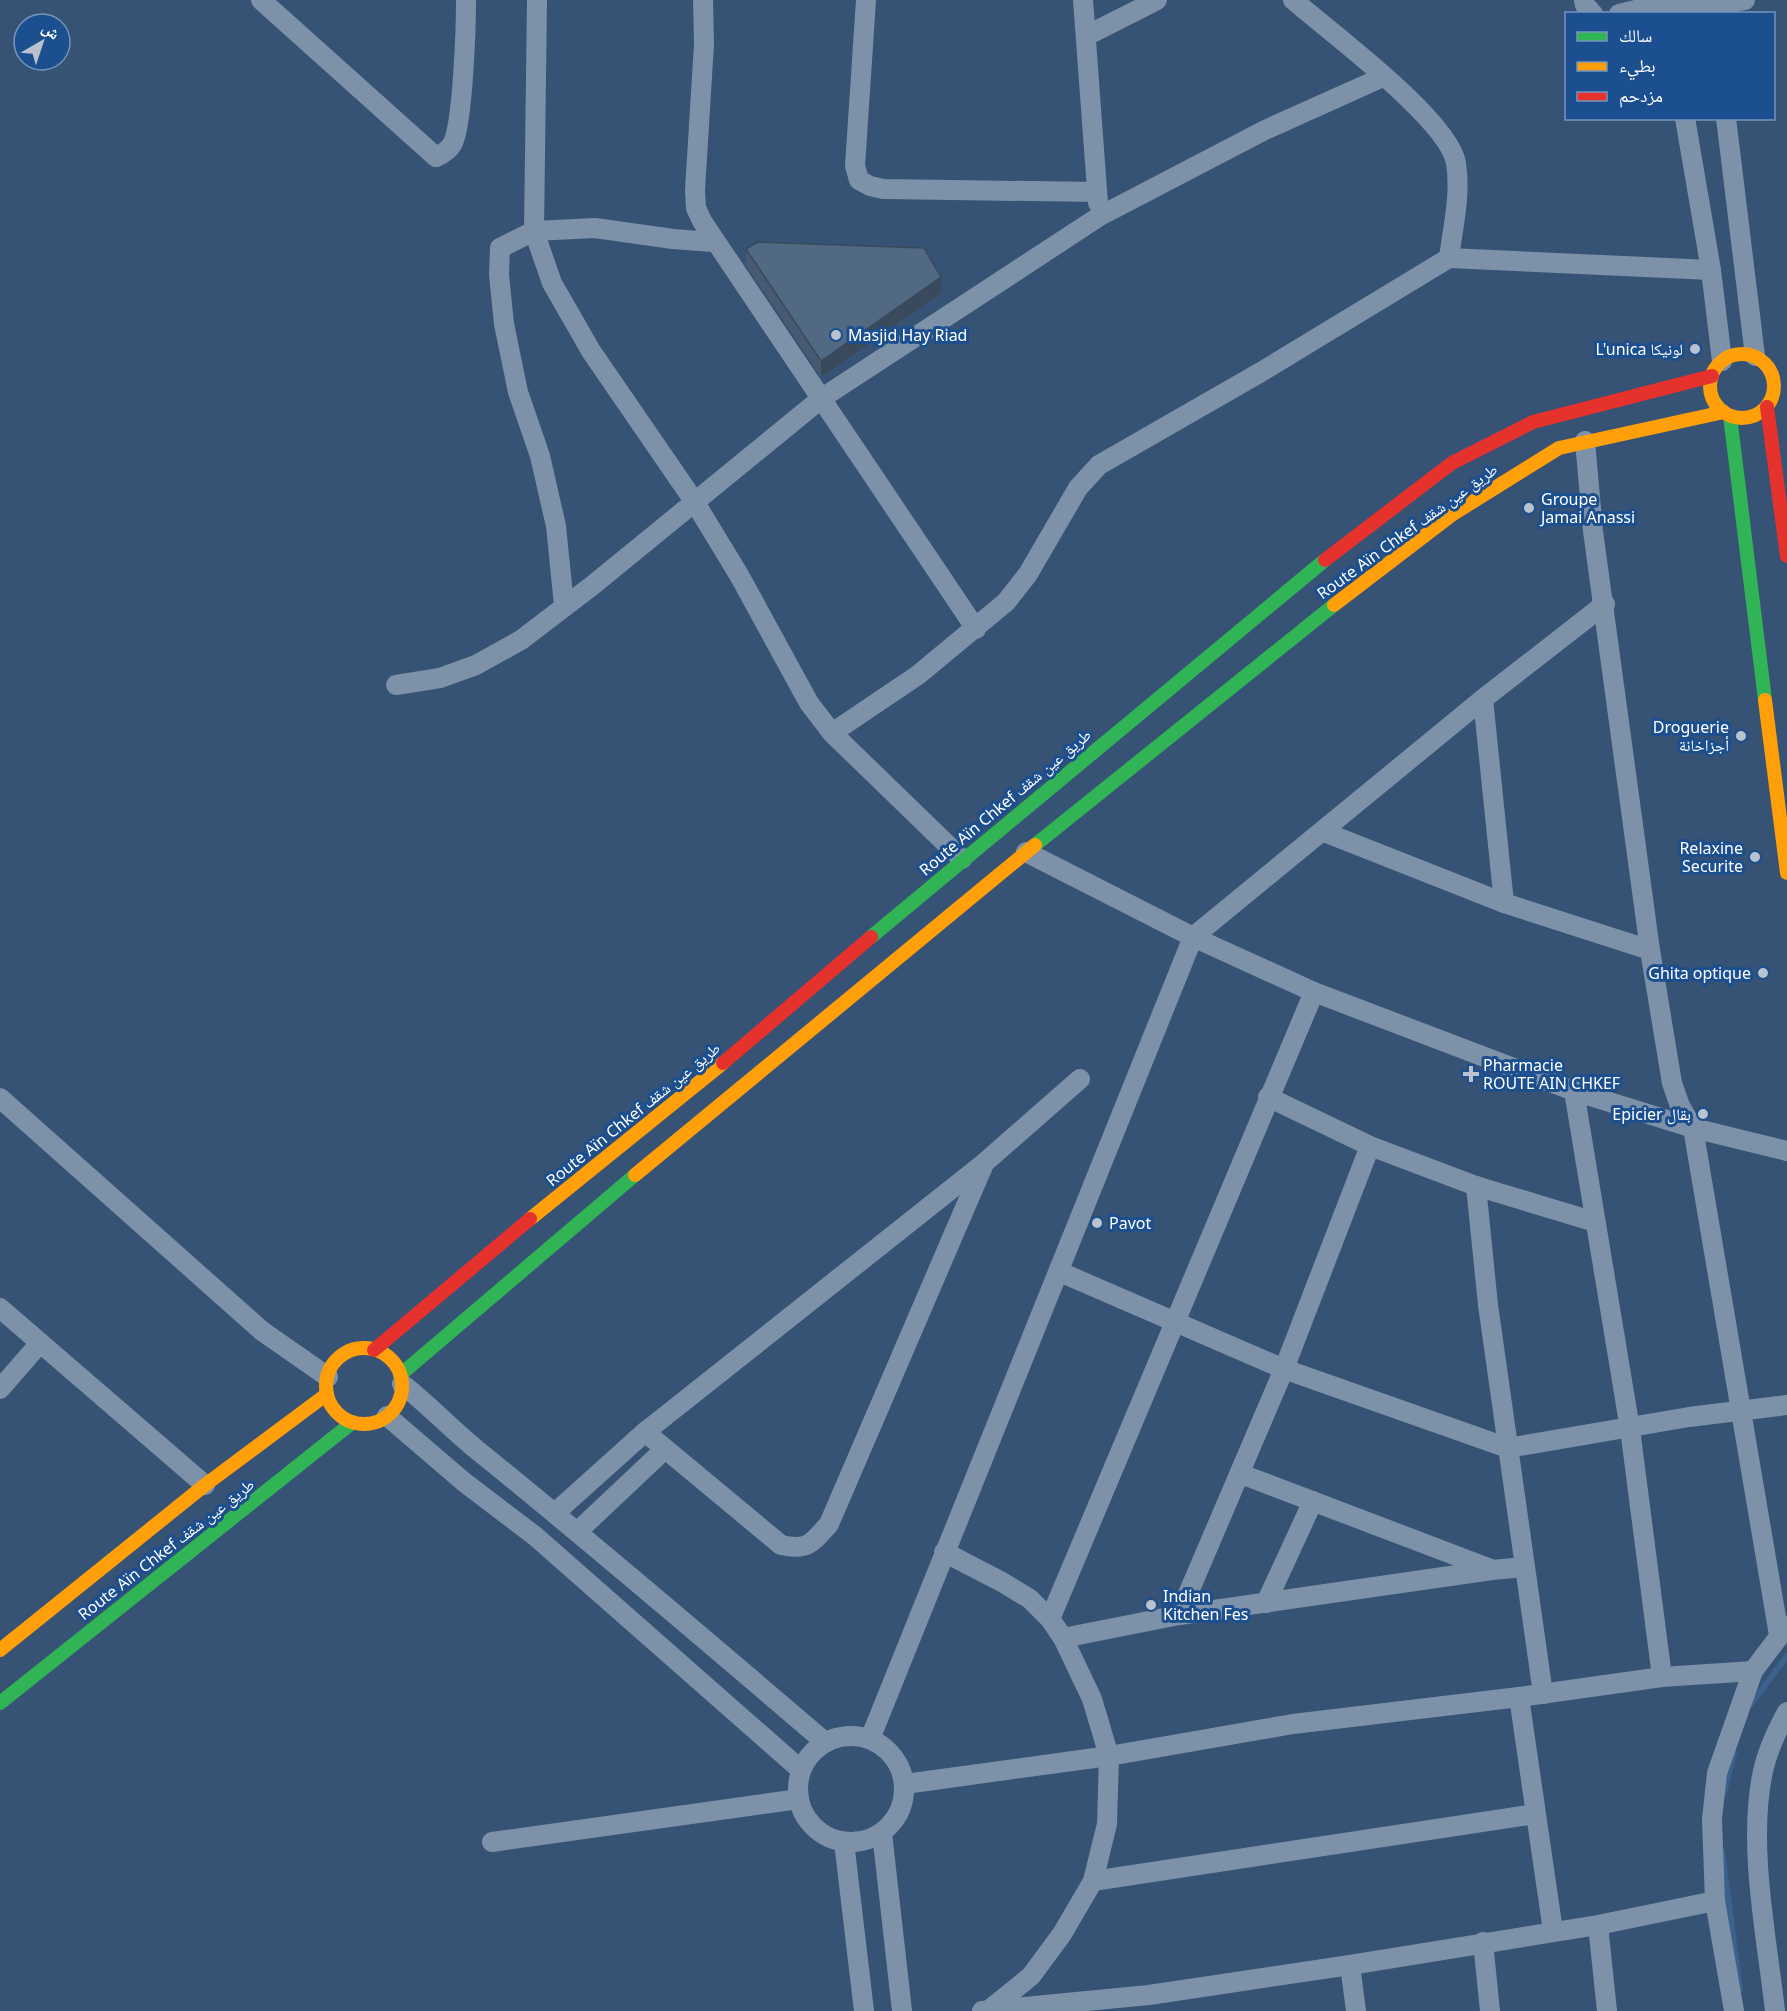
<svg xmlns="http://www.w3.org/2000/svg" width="1787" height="2011" viewBox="0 0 1787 2011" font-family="'Noto Sans','Noto Naskh Arabic',sans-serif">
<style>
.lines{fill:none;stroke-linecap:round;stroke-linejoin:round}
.stream{stroke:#3b618d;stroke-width:6}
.street{stroke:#7d92a8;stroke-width:20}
.fast{stroke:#30b455;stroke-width:14}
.slow{stroke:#ff9f0a;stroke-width:14}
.jam{stroke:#e5322d;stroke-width:14}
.wall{fill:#475a72}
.shaded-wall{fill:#394a5c}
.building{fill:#526984;stroke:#394a5c;stroke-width:1.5}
.poi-dot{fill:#b9c2ce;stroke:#1b4f8f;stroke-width:2}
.labels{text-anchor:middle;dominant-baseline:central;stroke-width:6;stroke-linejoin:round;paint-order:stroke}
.poi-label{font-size:16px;fill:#fff;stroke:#1b4f8f;text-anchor:start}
.street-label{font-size:16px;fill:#fff;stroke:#1b4f8f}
</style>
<rect width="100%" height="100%" fill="#365274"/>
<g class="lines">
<g class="stream">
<path d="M1751,1704L1787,1656"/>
<path d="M1724,1793L1734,1753"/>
<path d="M1722,1851L1740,1990"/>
</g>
<g class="street">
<path d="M261,0L436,157C443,154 449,150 453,143C463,120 466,28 466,0"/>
<path d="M537,0L534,231L552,283L591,351L694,501L739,575L809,703L832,733L962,859"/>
<path d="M703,0L704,44L695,190L696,208L702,221L976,629"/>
<path d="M866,0L855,166L859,180L870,186L883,189L1096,192"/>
<path d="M1083,0L1098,203"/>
<path d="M1293,0C1329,31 1449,120 1456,163C1461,194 1453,227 1449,258"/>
<path d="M1584,0L1585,5L1593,14"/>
<path d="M1619,14L1664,3L1713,6L1745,0"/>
<path d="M1086,36L1157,0"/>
<path d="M1685,118L1711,270L1722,361"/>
<path d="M1726,118L1755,356"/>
<path d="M1585,441L1593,531L1650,950L1672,1083L1680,1106L1693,1128L1779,1635"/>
<path d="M564,605L556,526L540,456L518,392L504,324L499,275L500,248L534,231L595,228L673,239L713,242"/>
<path d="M396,685L440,678L476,665L521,640L593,585L822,398L1100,216L1265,130L1383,77"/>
<path d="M1483,699L1504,903"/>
<path d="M832,733L918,675L1006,602L1028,574L1078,488L1099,465L1261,372L1449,258L1711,270"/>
<path d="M1324,832L1504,903L1650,950"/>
<path d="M1026,852L1193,937L1314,992L1574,1091L1693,1128L1787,1151"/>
<path d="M1574,1091L1630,1429L1662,1677"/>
<path d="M1268,1097L1370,1146L1476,1186L1595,1222"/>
<path d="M0,1098L262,1331L328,1377"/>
<path d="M1476,1186L1488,1305L1543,1694"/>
<path d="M1060,1272L1284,1369L1508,1448L1689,1417L1787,1405"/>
<path d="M0,1308L205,1485"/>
<path d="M402,1384C429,1405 451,1429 477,1450C595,1545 710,1644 825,1742"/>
<path d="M0,1389L40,1343"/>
<path d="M387,1416L464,1482L535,1536L801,1770"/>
<path d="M645,1432L781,1545C808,1551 812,1543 829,1524L983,1166"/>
<path d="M1241,1474L1491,1569"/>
<path d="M556,1512L645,1432L983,1164L1080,1079"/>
<path d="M578,1531L665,1449"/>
<path d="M944,1552L1002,1582L1030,1599L1050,1619L1063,1638L1092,1699L1109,1756L1107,1824L1093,1881L1062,1934L1031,1976L989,2010"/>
<path d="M1266,1603L1313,1501"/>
<path d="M1179,1615L1284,1369L1370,1146"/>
<path d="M1050,1619L1314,992"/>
<path d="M1063,1638L1179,1615L1492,1570L1524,1567"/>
<path d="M1519,1697L1553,1931"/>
<circle cx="851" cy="1789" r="53"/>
<path d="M870,1739L1193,937L1483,699L1605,604"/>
<path d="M905,1784L1109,1756L1293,1724L1519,1697L1662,1677L1753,1671"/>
<path d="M882,1833L902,2011"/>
<path d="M492,1842L799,1799"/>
<path d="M844,1842L864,2011"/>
<path d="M1093,1881L1535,1814"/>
<path d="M1598,1925L1607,2011"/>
<path d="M1483,1942L1490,2011"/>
<path d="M1350,1965L1356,2011"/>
<path d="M982,2011L1149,1995L1350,1965L1598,1925L1715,1901"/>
<path d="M1734,2011L1715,1901L1712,1819L1717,1773L1753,1671L1787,1626"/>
<path d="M1775,2011C1767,1938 1748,1849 1762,1776C1766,1754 1776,1732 1787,1712"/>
</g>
<g class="fast">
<path d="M1730,416L1765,700"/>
<path d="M1035,845L1334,605"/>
<path d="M871,937L1325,560"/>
<path d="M400,1375L635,1175"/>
<path d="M0,1703L353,1422"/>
</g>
<g class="slow">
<circle cx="1742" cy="386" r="32"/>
<path d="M1334,605L1453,514L1559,448L1724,412"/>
<path d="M1765,700L1787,873"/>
<path d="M635,1175L1035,845"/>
<path d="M530,1219L723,1063"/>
<circle cx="364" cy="1386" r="38"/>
<path d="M0,1650L205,1485L327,1394"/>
</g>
<g class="jam">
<path d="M1767,407L1787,556"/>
<path d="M1325,560L1452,463L1533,422L1712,376"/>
<path d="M723,1063L871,937"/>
<path d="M374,1350L530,1219"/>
</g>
</g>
<path class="wall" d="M746,249L941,293L821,377L746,265Z"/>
<path class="shaded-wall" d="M941,277V293L821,377V361Z"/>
<path class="building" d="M758,242L924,248L941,277L821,361L746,249Z"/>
<g class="poi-dot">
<circle cx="836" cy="335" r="6"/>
<circle cx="1695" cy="349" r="6"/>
<circle cx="1529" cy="508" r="6"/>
<circle cx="1741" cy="736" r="6"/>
<circle cx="1755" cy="857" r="6"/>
<circle cx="1763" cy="973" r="6"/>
<path d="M1468 1065h6v6h6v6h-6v6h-6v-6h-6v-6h6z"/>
<circle cx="1703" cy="1114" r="6"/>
<circle cx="1097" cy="1223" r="6"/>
<circle cx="1151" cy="1605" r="6"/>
</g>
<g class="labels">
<g class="poi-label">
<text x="848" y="335">Masjid Hay Riad</text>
<text x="1683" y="349" text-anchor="end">L'unica لونيكا</text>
<text x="1541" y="499">Groupe<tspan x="1541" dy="18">Jamai Anassi</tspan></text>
<text x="1729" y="727" text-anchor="end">Droguerie<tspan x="1729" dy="18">أجزاخانة</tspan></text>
<text x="1743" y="848" text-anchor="end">Relaxine<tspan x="1743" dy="18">Securite</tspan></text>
<text x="1751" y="973" text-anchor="end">Ghita optique</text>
<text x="1483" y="1065">Pharmacie<tspan x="1483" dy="18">ROUTE AIN CHKEF</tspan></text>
<text x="1691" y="1114" text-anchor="end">Epicier بقال</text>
<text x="1109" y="1223">Pavot</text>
<text x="1163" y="1596">Indian<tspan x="1163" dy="18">Kitchen Fes</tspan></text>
</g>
<g class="street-label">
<text transform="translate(1407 531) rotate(-36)">Route Aïn Chkef طريق عين شقف</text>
<text transform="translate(1005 802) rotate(-40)">Route Aïn Chkef طريق عين شقف</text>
<text transform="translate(633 1114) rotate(-39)">Route Aïn Chkef طريق عين شقف</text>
<text transform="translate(166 1549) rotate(-38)">Route Aïn Chkef طريق عين شقف</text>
</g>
</g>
<rect x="1565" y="12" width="210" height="108" fill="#1b4f8f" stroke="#7695bc" stroke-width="1.5"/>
<rect x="1577" y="32" width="30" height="9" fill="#30b455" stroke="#7695bc" stroke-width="1.5"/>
<text x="1619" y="42" font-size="18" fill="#ffffff">سالك</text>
<rect x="1577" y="62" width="30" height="9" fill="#ff9f0a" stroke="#7695bc" stroke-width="1.5"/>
<text x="1619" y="72" font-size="18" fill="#ffffff">بطيء</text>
<rect x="1577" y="92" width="30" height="9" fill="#e5322d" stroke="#7695bc" stroke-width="1.5"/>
<text x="1619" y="102" font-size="18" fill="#ffffff">مزدحم</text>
<g transform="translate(42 42) rotate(39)"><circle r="28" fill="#1b4f8f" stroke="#7695bc" stroke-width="1.5"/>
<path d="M0-4.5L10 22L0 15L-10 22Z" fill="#b9c2ce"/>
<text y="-9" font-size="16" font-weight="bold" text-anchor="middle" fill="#ffffff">ش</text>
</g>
</svg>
